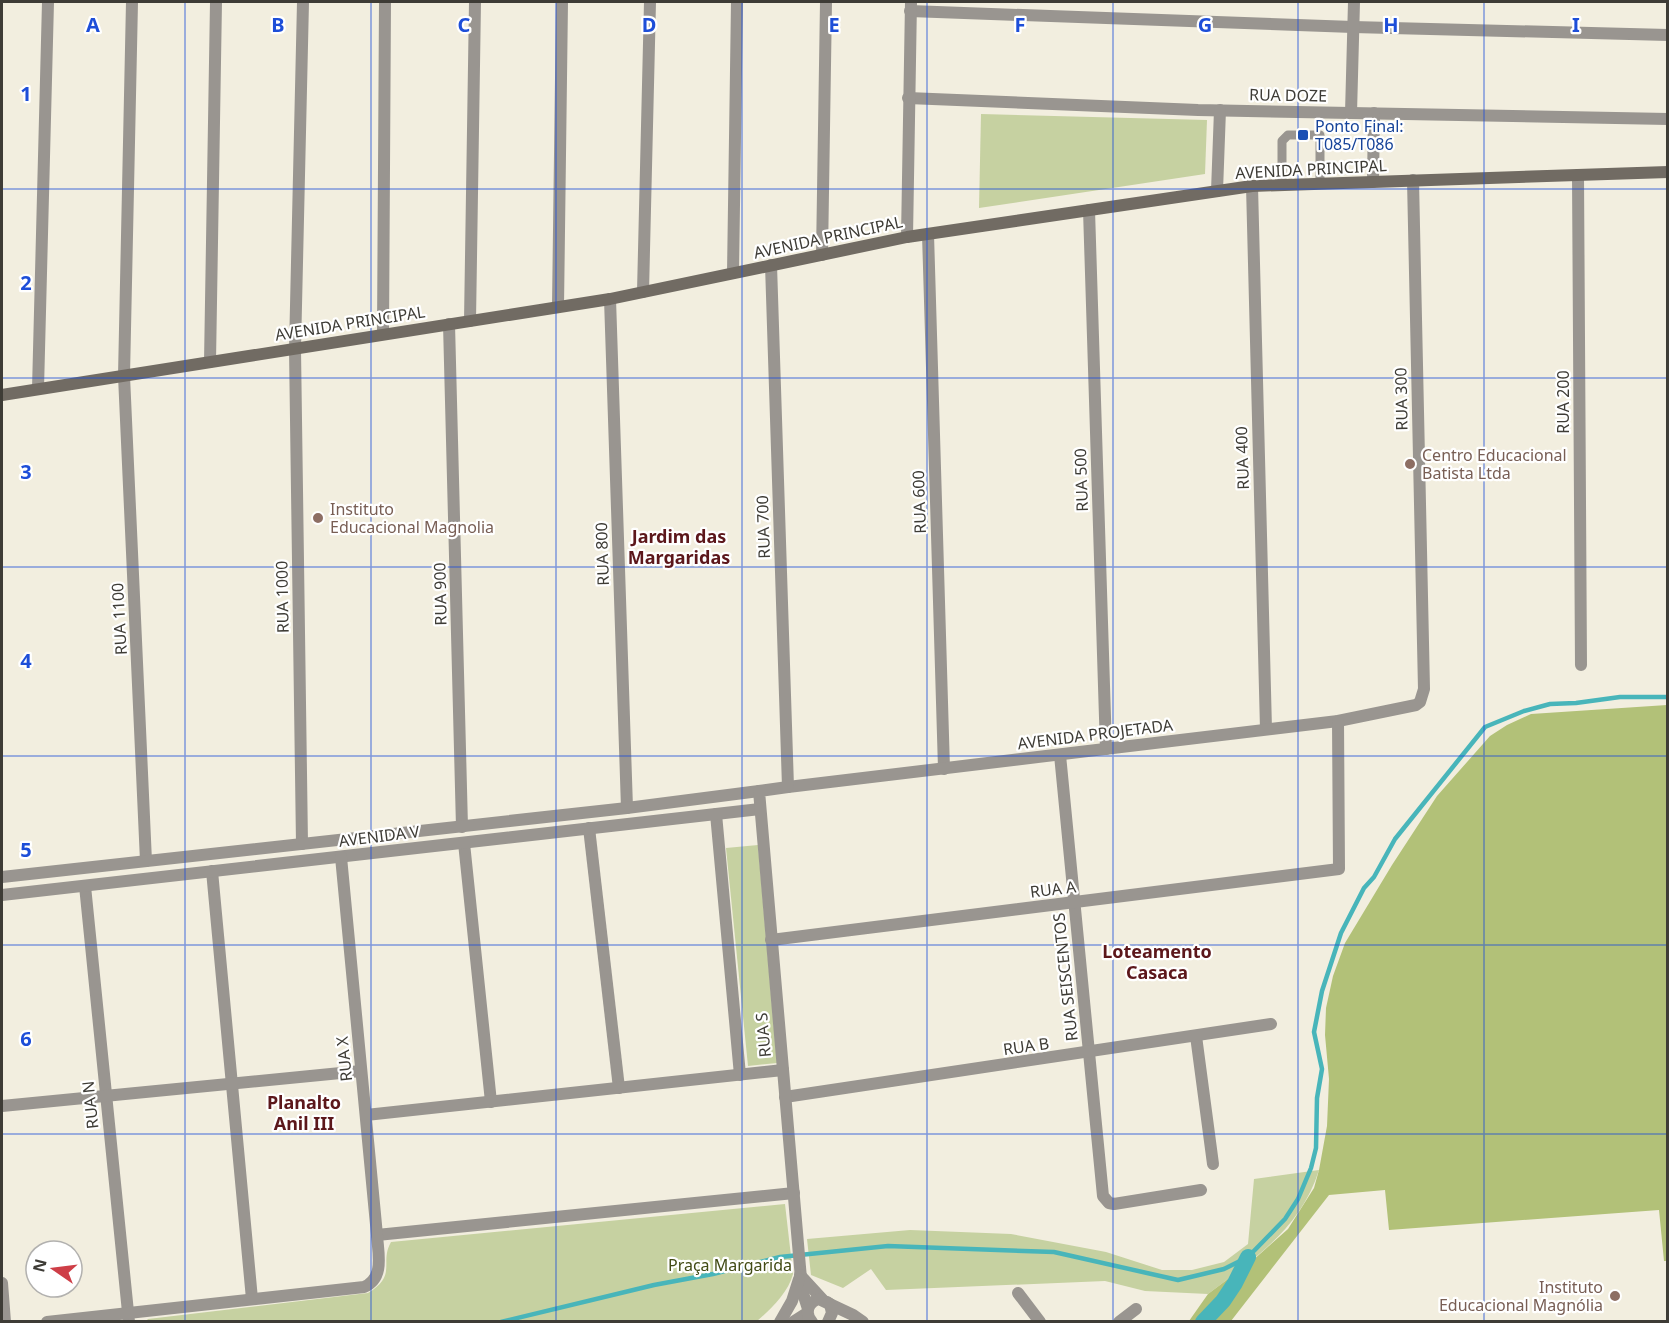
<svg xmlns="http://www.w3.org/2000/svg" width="1669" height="1323" viewBox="0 0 1669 1323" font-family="'Noto Sans',sans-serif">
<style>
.green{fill:#c6d1a1}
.forest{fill:#b2c178}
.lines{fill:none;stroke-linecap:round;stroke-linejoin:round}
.stream{stroke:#48b5ba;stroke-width:4.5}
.canal{stroke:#48b5ba;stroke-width:16}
.service{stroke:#999590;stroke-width:9}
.minor{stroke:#999590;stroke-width:12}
.tertiary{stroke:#999590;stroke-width:12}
.secondary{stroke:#716b63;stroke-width:12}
.grid{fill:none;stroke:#1d4ed8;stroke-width:1.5;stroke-opacity:0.55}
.transit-dot{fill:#1a4fb4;stroke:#fff;stroke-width:2}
.education-dot{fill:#8d6e63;stroke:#fff;stroke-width:2}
.labels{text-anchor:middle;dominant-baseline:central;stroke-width:4.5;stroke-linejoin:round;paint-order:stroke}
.street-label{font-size:16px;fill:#3e3c36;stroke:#fff}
.transit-label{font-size:16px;fill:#164399;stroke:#fff;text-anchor:start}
.education-label{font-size:16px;fill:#785e54;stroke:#fff;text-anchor:start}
.park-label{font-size:16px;fill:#424b15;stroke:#fff}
.neighbourhood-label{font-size:18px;font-weight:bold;fill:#5c171b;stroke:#fff}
.grid-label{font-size:20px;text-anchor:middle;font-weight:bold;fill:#1d4ed8;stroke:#fff;stroke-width:4.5;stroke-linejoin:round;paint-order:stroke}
</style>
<rect width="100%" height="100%" fill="#f2eedf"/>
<g class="green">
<path d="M981,114L1207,120L1205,174L979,208Z"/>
<path d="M758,845L777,1063L748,1066L726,848Z"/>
<path d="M1319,1170C1301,1228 1254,1259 1208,1294L1145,1291L1105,1281L886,1290L871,1269L843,1288L811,1275L807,1239L910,1230L1011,1234L1106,1252L1162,1270H1192L1224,1262L1248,1244L1254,1179Z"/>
<path d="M785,1204L793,1274C788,1293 771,1309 757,1321H146L148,1319L368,1293C398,1275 379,1263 391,1242Z"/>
</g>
<path class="forest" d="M1667,705V1261H1664L1659,1210L1389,1230L1385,1190L1329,1195L1231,1321H1189L1208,1294L1252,1261L1288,1229L1314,1188L1319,1170L1327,1126L1329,1079L1325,1035L1326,1008L1333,976L1345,943L1392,865L1437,796L1490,736L1507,725L1531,714Z"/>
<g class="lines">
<path class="stream" d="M501,1322L654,1285L713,1274L780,1257L888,1246L1054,1252L1178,1280L1224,1269L1248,1257L1285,1219L1298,1199L1311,1168L1316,1148L1317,1098L1322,1069L1314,1032L1322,991L1341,933L1364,888L1374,877L1395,839L1485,727L1524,711L1550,704L1576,703L1620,697H1668"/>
<path class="canal" d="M1203,1322L1223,1301L1235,1283L1248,1257"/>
<path class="service" d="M1282,185V141L1288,135H1320V183"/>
<g class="minor">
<path d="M132,2L124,376L146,861"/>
<path d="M910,11L1353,27L1668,35"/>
<path d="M908,98L1198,110L1668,119"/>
<path d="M1351,113L1354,2"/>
<path d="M1578,175L1581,665"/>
<path d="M1373,182L1374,113"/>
<path d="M1252,186L1266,729"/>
<path d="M1217,191L1220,110"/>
<path d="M1089,210L1106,749"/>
<path d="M928,234L944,769"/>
<path d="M907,237L911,2"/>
<path d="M822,255L826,2"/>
<path d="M733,273L737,2"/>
<path d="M643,292L650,2"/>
<path d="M610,299L627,808"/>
<path d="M558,307L562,2"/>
<path d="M470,321L475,2"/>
<path d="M449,324L462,827"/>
<path d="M383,334L385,2"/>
<path d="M210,362L216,2"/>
<path d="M38,389L48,2"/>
<path d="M1060,755L1103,1196L1109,1203L1114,1204L1201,1190"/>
<path d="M788,787L1338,721L1416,705L1420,702L1424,689L1413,180"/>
<path d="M716,814L740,1075"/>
<path d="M589,828L619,1088"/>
<path d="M464,843L491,1102"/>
<path d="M302,844L295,349L303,2"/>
<path d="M212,871L252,1299"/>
<path d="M2,877L627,808L759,791"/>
<path d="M85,886L129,1322"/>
<path d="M2,895L760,809"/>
<path d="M771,940L1339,869L1338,721"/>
<path d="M1196,1036L1213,1164"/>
<path d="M785,1097L1271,1024"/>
<path d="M2,1106L361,1071"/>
<path d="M366,1115L783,1070"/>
<path d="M377,1235L794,1193"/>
<path d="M2,1283L5,1322"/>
<path d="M1018,1293L1040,1322"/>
<path d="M47,1322L364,1287C385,1278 378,1253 377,1235L341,857"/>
<path d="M793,1322L807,1313"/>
<path d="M1119,1322L1136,1309"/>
</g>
<g class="tertiary">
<path d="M771,265L788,787L759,791L800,1267L802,1290L808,1309"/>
<path d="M800,1275L823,1300"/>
<path d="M827,1302L830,1304L832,1313L828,1322"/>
<path d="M780,1322L792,1301L799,1279"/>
<path d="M812,1322C804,1313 808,1302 819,1299L853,1315L863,1322"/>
</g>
<path class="secondary" d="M2,395L610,299L907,237L1252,186L1668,172"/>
</g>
<path class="grid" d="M185,2V1322M371,2V1322M556,2V1322M742,2V1322M927,2V1322M1113,2V1322M1298,2V1322M1484,2V1322M2,189H1668M2,378H1668M2,567H1668M2,756H1668M2,945H1668M2,1134H1668"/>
<rect class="transit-dot" x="1297" y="129" width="12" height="12" rx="3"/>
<g class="education-dot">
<circle cx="1410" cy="464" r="6"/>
<circle cx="318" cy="518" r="6"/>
<circle cx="1615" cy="1296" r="6"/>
</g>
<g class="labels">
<g class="street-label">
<text transform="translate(1288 95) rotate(1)">RUA DOZE</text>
<text transform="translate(1311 169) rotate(-3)">AVENIDA PRINCIPAL</text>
<text transform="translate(828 237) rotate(-12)">AVENIDA PRINCIPAL</text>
<text transform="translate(350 323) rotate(-9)">AVENIDA PRINCIPAL</text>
<text transform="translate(1401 399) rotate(-91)">RUA 300</text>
<text transform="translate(1563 402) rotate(-90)">RUA 200</text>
<text transform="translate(1242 458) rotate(-92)">RUA 400</text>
<text transform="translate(1081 480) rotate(-92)">RUA 500</text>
<text transform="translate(919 502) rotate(-92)">RUA 600</text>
<text transform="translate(763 527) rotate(-92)">RUA 700</text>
<text transform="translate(602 554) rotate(-92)">RUA 800</text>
<text transform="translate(440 594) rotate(-91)">RUA 900</text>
<text transform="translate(282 597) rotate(-91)">RUA 1000</text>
<text transform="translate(119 619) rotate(-93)">RUA 1100</text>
<text transform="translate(1095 734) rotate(-7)">AVENIDA PROJETADA</text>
<text transform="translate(379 836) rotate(-7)">AVENIDA V</text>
<text transform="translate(1053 889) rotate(-7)">RUA A</text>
<text transform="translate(1065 977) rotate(-96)">RUA SEISCENTOS</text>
<text transform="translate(763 1035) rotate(-95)">RUA S</text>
<text transform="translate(1026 1046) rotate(-8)">RUA B</text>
<text transform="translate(344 1059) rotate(-96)">RUA X</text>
<text transform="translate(90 1105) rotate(-96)">RUA N</text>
</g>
<g class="transit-label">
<text x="1315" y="126">Ponto Final:<tspan x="1315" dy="18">T085/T086</tspan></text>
</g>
<g class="education-label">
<text x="1422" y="455">Centro Educacional<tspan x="1422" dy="18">Batista Ltda</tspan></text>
<text x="330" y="509">Instituto<tspan x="330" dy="18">Educacional Magnolia</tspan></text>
<text x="1603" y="1287" text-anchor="end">Instituto<tspan x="1603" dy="18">Educacional Magnólia</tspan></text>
</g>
<g class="park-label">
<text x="730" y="1265">Praça Margarida</text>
</g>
<g class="neighbourhood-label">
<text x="679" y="536">Jardim das<tspan x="679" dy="21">Margaridas</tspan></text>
<text x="1157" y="951">Loteamento<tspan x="1157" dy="21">Casaca</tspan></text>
<text x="304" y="1102">Planalto<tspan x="304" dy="21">Anil III</tspan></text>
</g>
</g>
<g class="grid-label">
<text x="93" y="32">A</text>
<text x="278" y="32">B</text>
<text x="464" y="32">C</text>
<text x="649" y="32">D</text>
<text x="834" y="32">E</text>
<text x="1020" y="32">F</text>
<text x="1205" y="32">G</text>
<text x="1391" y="32">H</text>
<text x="1576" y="32">I</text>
<text x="26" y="101">1</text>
<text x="26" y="290">2</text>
<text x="26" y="479">3</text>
<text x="26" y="668">4</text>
<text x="26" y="857">5</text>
<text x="26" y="1046">6</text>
</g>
<rect width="1669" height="1323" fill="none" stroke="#3e3c36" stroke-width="6"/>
<g transform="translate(54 1269) rotate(284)"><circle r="28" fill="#ffffff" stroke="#b2b1af" stroke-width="1.5"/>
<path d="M0-4.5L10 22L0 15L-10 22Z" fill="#ce3e47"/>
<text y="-9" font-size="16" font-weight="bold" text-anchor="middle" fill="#3e3c36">N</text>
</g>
</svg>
